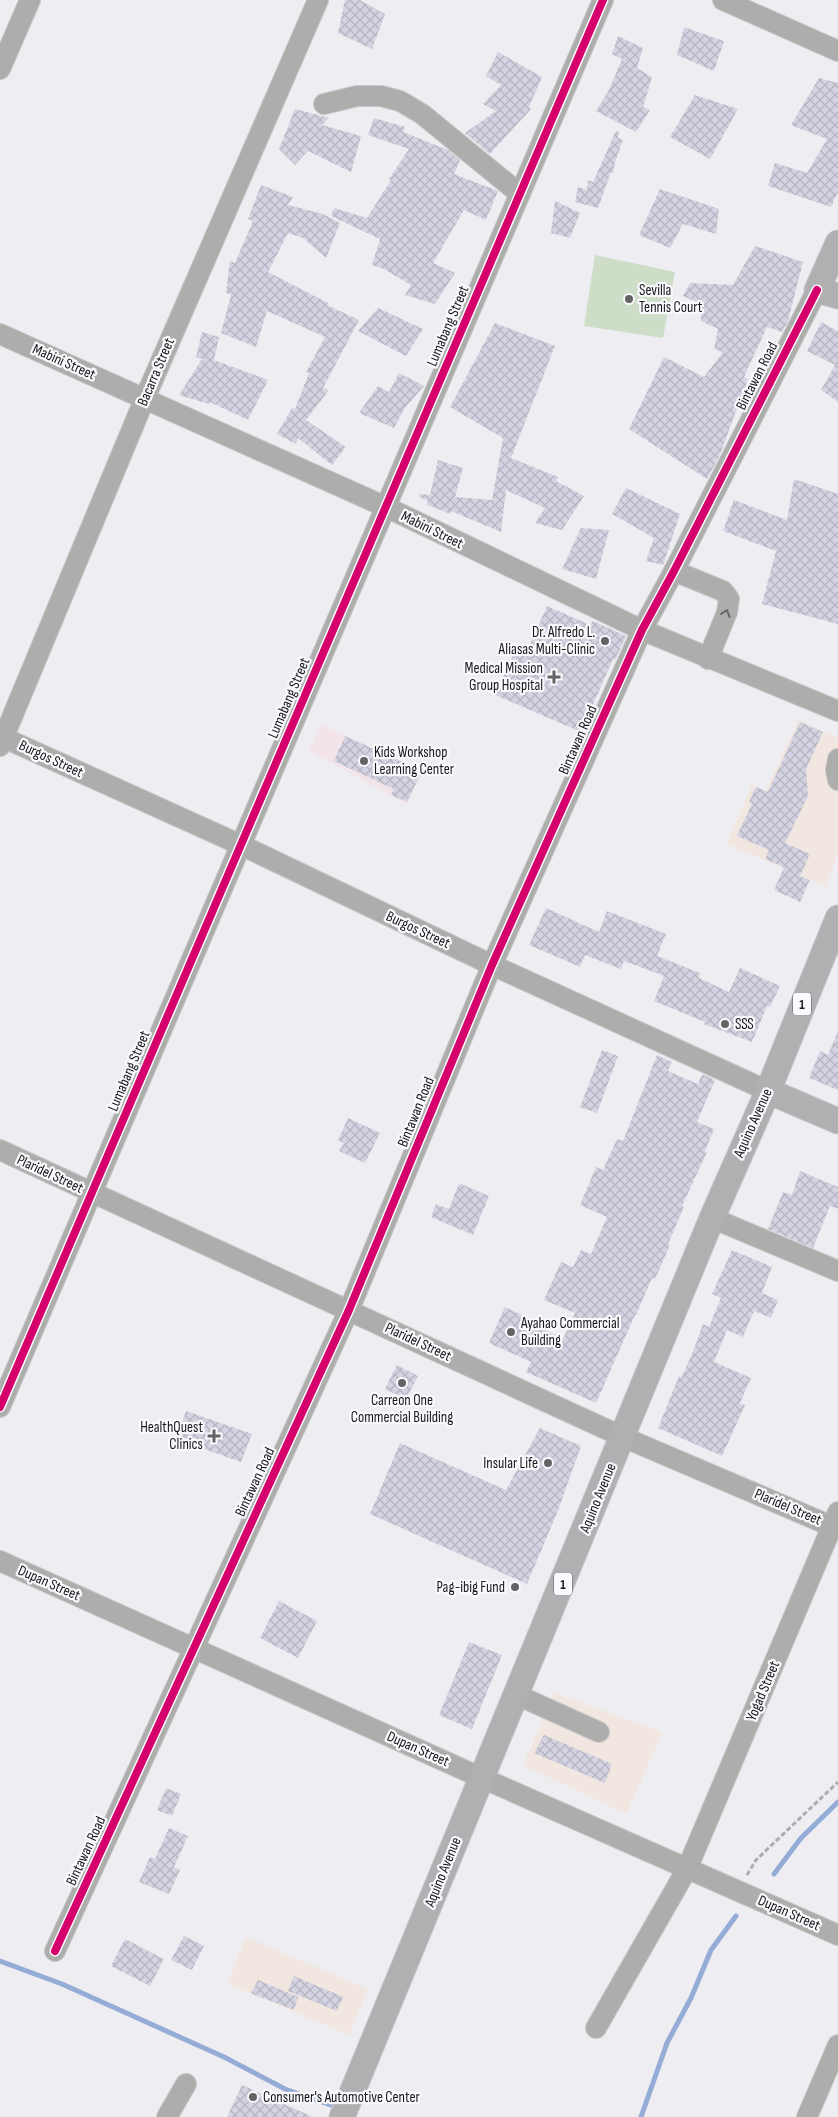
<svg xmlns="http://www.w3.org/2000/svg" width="838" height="2117" viewBox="0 0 838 2117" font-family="'Sofia Sans Condensed',sans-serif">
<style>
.commercial{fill:#f1e6e0}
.education{fill:#f2e4e9}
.pitch{fill:#ceddc7}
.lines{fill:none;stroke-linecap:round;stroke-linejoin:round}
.stream{stroke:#95acd6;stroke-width:5}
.building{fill:url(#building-cross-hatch)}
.minor-casing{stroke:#c8c8ca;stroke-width:22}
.major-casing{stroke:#c8c8ca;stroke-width:27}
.path{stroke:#adadae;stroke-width:3;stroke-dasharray:5 2.5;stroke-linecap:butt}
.minor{stroke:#adadac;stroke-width:20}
.major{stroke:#b0afb1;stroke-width:25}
.cycleway-casing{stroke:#fafafe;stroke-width:11}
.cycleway{stroke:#d6006c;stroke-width:8}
.oneway{stroke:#626264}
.poi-dot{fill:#636366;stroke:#fafafe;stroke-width:2}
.labels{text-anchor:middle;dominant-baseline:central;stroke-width:4.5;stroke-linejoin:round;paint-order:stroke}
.shield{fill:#fafafe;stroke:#5c5c5f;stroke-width:1}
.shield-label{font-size:14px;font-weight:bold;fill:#18181b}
.poi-label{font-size:15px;fill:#18181b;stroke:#fafafe;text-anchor:start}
.street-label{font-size:15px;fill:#18181b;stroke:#fafafe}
</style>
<defs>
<pattern id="building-cross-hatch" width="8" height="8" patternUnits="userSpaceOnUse" patternTransform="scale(1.25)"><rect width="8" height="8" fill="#d4d3e2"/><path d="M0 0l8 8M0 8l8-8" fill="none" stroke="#b5b4c1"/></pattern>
</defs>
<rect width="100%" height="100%" fill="#eeeef2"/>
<g class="commercial">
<path d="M799,720L838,738V854L825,886L726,844L752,785L766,790Z"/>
<path d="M554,1693L663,1732L626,1814L523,1765Z"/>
<path d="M246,1937L368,1989L349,2035L227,1984Z"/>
</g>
<path class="education" d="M321,724L423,771L407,804L309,751Z"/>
<path class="pitch" d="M595,255L675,272L663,338L584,326Z"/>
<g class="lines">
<g class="stream">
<path d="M774,1874L801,1838L838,1802"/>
<path d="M0,1961L62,1984L224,2057L285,2089L339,2108"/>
<path d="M641,2117L667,2043L691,1998L711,1950L736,1916"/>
</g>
</g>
<g class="building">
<path d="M345,0H360L385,14L372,49L338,33Z"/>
<path d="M684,27L724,41L714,71L677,55Z"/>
<path d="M618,36L643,48L637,68L652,77L643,107L650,110L636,132L596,111L609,90L622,59L612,54Z"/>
<path d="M498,52L542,77L529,107L531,109L490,154L465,133L496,111L483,104L501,85L486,76Z"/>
<path d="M819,78L838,83V192L831,207L768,186L775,163L807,173L827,139L791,125Z"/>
<path d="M695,95L738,109L710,159L670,137Z"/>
<path d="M295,109L329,118L322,125L361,136L351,172L308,151L295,165L279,149Z"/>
<path d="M374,118L405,127L403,132L448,150L460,160L454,174L498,191L486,220L464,210L433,263L455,273L435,304L405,295L411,285L382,268L372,265L380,239L331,216L334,208L367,218L391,180L389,179L409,149L368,135Z"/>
<path d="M616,131L619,132L618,138L623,140L615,162L613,173L611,172L598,208L575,202L578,187L587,190L588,180L593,182Z"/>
<path d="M261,185L293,197L288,205L323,214L340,223L326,258L303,238L288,233L268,272L328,303L327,305L359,320L323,388L329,390L306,420L346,447L332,465L298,438L296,444L277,434L292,408L295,409L309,373L306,372L325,337L267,311L256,347L221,333L231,295L226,293L230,261L235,263L253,221L248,219Z"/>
<path d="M660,189L719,209L716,234L683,224L670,248L639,235Z"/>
<path d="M555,201L580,213L570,238L551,233Z"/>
<path d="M755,246L803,262L788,321L782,332L767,327L744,377L748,379L719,457L707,479L629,429L664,357L704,377L723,352L714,349L718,329L701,321V304L683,296L690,283L733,285Z"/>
<path d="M378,308L423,329L406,356L358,331Z"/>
<path d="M821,322L838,331V402L821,390L835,365L807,351Z"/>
<path d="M495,323L555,346L511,458L558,477L556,481L584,496L562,530L535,523L545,508L506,490L501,532L451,511V514L427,505L428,501L419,497V494L430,495L438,460L463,468L455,497L492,500L503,438L450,407Z"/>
<path d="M202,332L219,337L214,360L268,380L248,420L210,402L209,404L179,395L202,359L196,357Z"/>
<path d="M399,373L424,386L405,408L394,428L359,413L378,386L389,392Z"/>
<path d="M794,479L838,494V624L762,604L776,551L723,531L734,500L787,520Z"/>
<path d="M626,488L680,514L663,565L646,561L654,538L612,514Z"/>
<path d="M581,528L609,530L596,579L562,569Z"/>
<path d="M547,606L590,625L593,621L626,636L615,660L613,659L581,732L495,695L518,644L528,649Z"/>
<path d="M800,722L823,732L806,769L808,796L785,843L810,854L800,876L810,880L800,902L774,890L784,867L765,859L769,850L737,836L752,804L749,802L756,787L768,792Z"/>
<path d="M345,736L422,771L407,802L391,795L394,789L334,761Z"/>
<path d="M546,908L599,932L607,911L666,934L657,956L700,973L699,978L729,992L740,968L780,986L770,1007L767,1006L752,1042L704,1024L705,1022L654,1001L664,976L624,961L621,969L585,955L580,967L529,945Z"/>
<path d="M838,1031V1090L809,1078L820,1051L828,1055Z"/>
<path d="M602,1050L618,1056L597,1113L580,1107Z"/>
<path d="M657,1055L672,1062L668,1071L698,1084L702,1074L715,1080L697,1122L714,1129L705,1151L707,1152L682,1206L684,1207L668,1244L670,1245L655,1279L652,1278L636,1315H635L596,1403L526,1372L531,1362L489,1343L505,1307L533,1320L532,1323L563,1339L575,1313L544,1300L561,1262L573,1267L581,1250L591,1254L607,1217L580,1205L596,1167L603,1170L617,1139L623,1141Z"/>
<path d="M348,1118L380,1133L365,1163L339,1151L344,1143L338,1140Z"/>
<path d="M800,1171L838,1187V1209L830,1206L813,1248L768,1229L783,1192L792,1195Z"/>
<path d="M459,1183L489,1196L473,1235L431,1217L436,1204L449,1209Z"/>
<path d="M732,1250L772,1267L762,1293L778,1300L771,1318L754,1311L743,1337L727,1330L714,1362L751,1378L740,1403L745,1405L722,1456L658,1428L679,1376L681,1378L693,1352L703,1324L709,1327L721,1298L712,1294Z"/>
<path d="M397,1365L418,1376L406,1399L385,1389Z"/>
<path d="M186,1411L252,1434L241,1462L176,1439Z"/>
<path d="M540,1428L581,1446L557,1513L527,1584L370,1514L400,1443L506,1490Z"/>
<path d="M279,1601L317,1621L298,1658L260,1638Z"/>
<path d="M469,1642L502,1655L472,1729L439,1715Z"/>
<path d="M544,1735L612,1764L605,1783L534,1753Z"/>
<path d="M166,1788L181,1794L172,1816L157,1810Z"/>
<path d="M169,1828L188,1836L174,1867L180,1870L169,1894L139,1882L150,1857L155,1859Z"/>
<path d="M184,1936L204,1946L192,1970L171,1960Z"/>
<path d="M125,1939L164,1959L150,1986L111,1966Z"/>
<path d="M294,1976L343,1997L337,2011L288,1991Z"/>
<path d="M258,1980L298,1997L294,2010L251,1993Z"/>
<path d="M242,2085L313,2117H227Z"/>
</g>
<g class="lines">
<defs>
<g id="minor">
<path d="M723,0L838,51"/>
<path d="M0,69L30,0"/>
<path d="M324,104L357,96H381L400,101L422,114L520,194"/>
<path d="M0,334L386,507L642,630L838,711"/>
<path d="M674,571L723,591L729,599L727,612L708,659"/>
<path d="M0,736L241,845L492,965L768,1091"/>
<path d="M0,746L145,398L318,0"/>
<path d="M838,759L836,770L838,780"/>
<path d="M0,1150L623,1437L838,1529"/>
<path d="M712,1218L838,1271"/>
<path d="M0,1407L603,0"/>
<path d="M0,1561L482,1778L838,1935"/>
<path d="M517,1695L599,1732"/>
<path d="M55,1951L349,1310L492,965L642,630L674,571L817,290"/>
<path d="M596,2028L687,1869L838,1512"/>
<path d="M167,2117L186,2084"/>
<path d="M807,2117L838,2045"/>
</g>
<g id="major">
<path d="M838,243L817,290L838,296"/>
<path d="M768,1091L838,1121"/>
<path d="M342,2117L712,1218L768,1091L838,918"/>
</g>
</defs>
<use href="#minor" class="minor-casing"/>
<use href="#major" class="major-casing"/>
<path class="path" d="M747,1875L756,1860L838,1782"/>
<use href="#minor" class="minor"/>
<use href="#major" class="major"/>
<defs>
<g id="cycleway">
<path d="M0,1407L603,0"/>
<path d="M55,1951L349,1310L492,965L642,630L674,571L817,290"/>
</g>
</defs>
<use href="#cycleway" class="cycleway-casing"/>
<use href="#cycleway" class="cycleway"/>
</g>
<defs><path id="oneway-chevron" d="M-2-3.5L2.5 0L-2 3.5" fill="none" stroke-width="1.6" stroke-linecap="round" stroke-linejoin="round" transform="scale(1.25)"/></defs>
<use class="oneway" href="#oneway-chevron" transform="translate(726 613) rotate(-72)"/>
<g class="poi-dot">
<circle cx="629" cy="299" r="5"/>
<circle cx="605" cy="641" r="5"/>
<path d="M551.5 669.5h5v5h5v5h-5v5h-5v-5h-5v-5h5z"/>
<circle cx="364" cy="761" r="5"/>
<circle cx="725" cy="1024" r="5"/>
<circle cx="511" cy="1332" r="5"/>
<circle cx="402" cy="1383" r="5"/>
<path d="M211.5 1428.5h5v5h5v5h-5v5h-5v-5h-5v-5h5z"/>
<circle cx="548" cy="1463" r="5"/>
<circle cx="515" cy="1587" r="5"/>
<circle cx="253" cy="2097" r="5"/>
</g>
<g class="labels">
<g class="shield">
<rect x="793" y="992.5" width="18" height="23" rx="4"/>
<rect x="554" y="1572.5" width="18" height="23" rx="4"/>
</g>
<g class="shield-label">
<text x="802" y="1004">1</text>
<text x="563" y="1584">1</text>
</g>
<g class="poi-label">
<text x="639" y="290">Sevilla<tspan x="639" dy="17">Tennis Court</tspan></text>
<text x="595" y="632" text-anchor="end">Dr. Alfredo L.<tspan x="595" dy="17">Aliasas Multi-Clinic</tspan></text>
<text x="543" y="668" text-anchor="end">Medical Mission<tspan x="543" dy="17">Group Hospital</tspan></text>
<text x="374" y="752">Kids Workshop<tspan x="374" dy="17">Learning Center</tspan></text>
<text x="735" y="1024">SSS</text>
<text x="521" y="1323">Ayahao Commercial<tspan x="521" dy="17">Building</tspan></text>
<text x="402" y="1400" text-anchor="middle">Carreon One<tspan x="402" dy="17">Commercial Building</tspan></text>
<text x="203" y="1427" text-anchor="end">HealthQuest<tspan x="203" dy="17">Clinics</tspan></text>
<text x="538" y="1463" text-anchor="end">Insular Life</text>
<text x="505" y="1587" text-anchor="end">Pag-ibig Fund</text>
<text x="263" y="2097">Consumer's Automotive Center</text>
</g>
<g class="street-label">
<text transform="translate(448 326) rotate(-67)">Lumabang Street</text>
<text transform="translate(64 362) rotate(24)">Mabini Street</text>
<text transform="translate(156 372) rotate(-67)">Bacarra Street</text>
<text transform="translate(757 376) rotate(-63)">Bintawan Road</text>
<text transform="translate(432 530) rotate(26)">Mabini Street</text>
<text transform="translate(289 698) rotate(-67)">Lumabang Street</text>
<text transform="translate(578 740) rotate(-66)">Bintawan Road</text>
<text transform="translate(51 759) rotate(25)">Burgos Street</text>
<text transform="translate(418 930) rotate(25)">Burgos Street</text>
<text transform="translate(129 1071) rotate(-67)">Lumabang Street</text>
<text transform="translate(416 1112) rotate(-68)">Bintawan Road</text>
<text transform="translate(753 1123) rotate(-66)">Aquino Avenue</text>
<text transform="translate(50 1174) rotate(25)">Plaridel Street</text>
<text transform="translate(418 1342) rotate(25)">Plaridel Street</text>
<text transform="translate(255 1482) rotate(-65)">Bintawan Road</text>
<text transform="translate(598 1498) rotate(-68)">Aquino Avenue</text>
<text transform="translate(788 1507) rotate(23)">Plaridel Street</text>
<text transform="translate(49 1583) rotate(24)">Dupan Street</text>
<text transform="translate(763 1691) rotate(-67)">Yogad Street</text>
<text transform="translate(418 1749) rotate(24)">Dupan Street</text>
<text transform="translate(86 1851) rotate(-65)">Bintawan Road</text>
<text transform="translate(443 1872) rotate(-68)">Aquino Avenue</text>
<text transform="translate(789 1913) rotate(24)">Dupan Street</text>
</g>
</g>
</svg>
